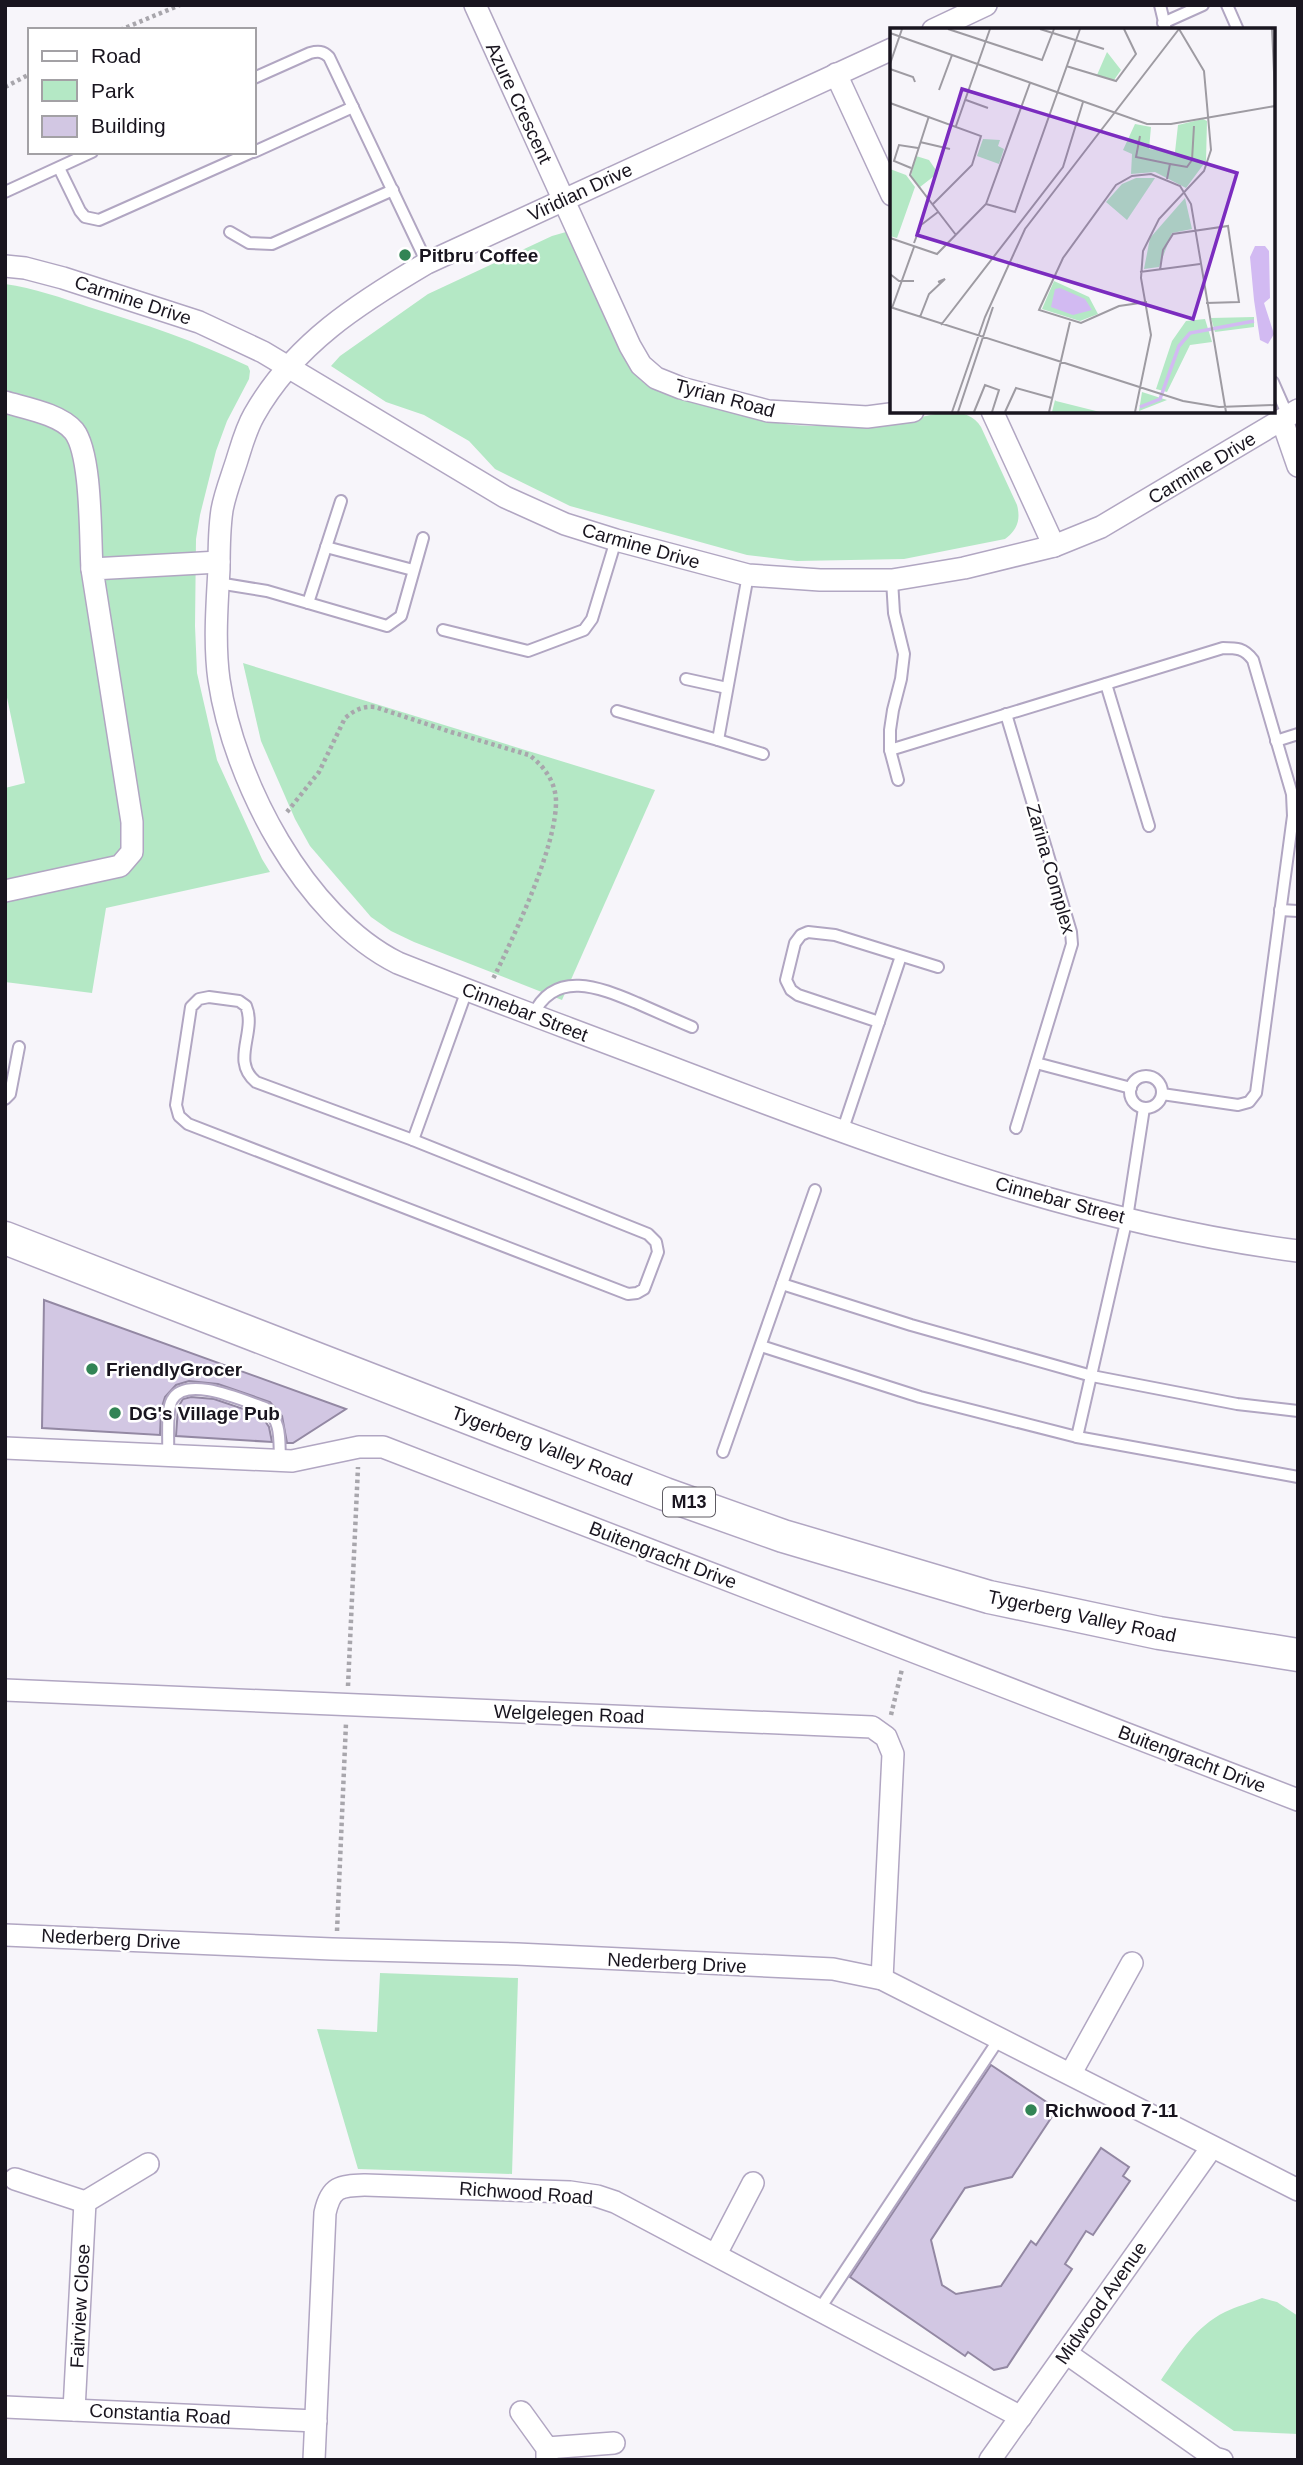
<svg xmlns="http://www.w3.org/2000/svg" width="1303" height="2465" viewBox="0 0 1303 2465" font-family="Arial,sans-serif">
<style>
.green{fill:#b4e8c5}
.building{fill:#d2c7e3;stroke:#9388a3;stroke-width:2}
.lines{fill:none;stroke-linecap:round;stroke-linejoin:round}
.service-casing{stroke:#b1a6c2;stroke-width:14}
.minor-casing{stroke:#b1a6c2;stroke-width:24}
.primary-casing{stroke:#b1a6c2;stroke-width:35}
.path{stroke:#a8a6ac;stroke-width:4.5;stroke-dasharray:3.5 3.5;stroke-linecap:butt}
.service{stroke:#fff;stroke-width:10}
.minor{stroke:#fff;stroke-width:21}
.primary{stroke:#fff;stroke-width:32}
.poi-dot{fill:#328455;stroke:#fff;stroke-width:2.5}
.labels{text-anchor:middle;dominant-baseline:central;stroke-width:5;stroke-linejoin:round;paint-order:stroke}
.shield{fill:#fff;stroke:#5e5b62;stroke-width:2}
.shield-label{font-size:18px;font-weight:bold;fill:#19151f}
.street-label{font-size:19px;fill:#19151f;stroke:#fff}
.poi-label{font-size:19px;font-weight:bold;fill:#19151f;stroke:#fff;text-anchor:start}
.inset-river{fill:none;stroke:#d2baf2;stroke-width:3.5}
.inset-road{fill:none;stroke:#9e9ba2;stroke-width:2}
.view{fill:#7b2cbf;fill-opacity:0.15;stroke:#7b2cbf;stroke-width:3.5}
.inset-edge{fill:none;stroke:#19151f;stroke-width:3.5}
</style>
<rect width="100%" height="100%" fill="#f7f5fa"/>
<g class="green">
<path d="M566,232L632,368L644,383L659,391C700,402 742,418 785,424C816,428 850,425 882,424C912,424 963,396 981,427L1017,505C1021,520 1017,530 1005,539L904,559L797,561L747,555L570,506L495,469L469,441L424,415L386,402L331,366L340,356L428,294L552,236Z"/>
<path d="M5,284C34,288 62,298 89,307C145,324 195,341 248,366L250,371L249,379L227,421L216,451L200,515L196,539L195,626L197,673L217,760L262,859L270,872L106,908L92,993L5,982V788L25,783L5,688Z"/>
<path d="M243,663L655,790L562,1000L414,942L391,931L371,917L310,846L295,819L261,741Z"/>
<path d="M380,1973L518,1978L512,2174L358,2169L317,2029L377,2032Z"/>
<path d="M1262,2298L1277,2302L1298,2316V2434L1234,2431L1161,2380C1179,2354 1196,2326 1225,2312C1237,2306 1250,2303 1262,2298Z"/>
</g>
<g class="building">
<path d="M44,1300L346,1409L293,1443H287L282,1416L270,1402L218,1384L189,1381L176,1385L165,1397L161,1410L160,1435L42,1428Z"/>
<path d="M191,1397L214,1399L261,1415L269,1427L272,1442L176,1436L178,1407L183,1399Z"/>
<path d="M991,2065L1057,2109L1012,2177L965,2188L931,2240L942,2285L956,2294L1001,2286L1031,2241L1036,2245L1101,2148L1129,2167L1123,2176L1130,2181L1093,2235L1086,2231L1065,2264L1072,2269L1007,2367L994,2370L968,2352L965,2356L850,2277Z"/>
</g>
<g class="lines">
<defs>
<g id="service">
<path d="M1160,5L1166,30"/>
<path d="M1227,5L1238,30"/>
<path d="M1163,23L1203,5"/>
<path d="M254,78L310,53C318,51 323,51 329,57L427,263"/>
<path d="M254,152L353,107"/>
<path d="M59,168L80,211L85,217L99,220L252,152"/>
<path d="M5,192L92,152"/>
<path d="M230,232L249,243L272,244L393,190"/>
<path d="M1273,382L1288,416"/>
<path d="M326,547L413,570"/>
<path d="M892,580L894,613L904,654L901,679L893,710L890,730V750L898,780"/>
<path d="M218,583L267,591L387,626L401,616L423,538"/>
<path d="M308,603L341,501"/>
<path d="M443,630L528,651L584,630L592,619L616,540"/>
<path d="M686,679L727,688"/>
<path d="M1106,684L1149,826"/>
<path d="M617,711L718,740L748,575"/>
<path d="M1006,714L1071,932L1072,944L1016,1128"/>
<path d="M718,740L763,754"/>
<path d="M1276,741L1298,734"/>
<path d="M890,750L1223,648C1237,648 1244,648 1253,660L1292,794L1293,816L1256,1093L1249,1102L1238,1105L1162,1094"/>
<path d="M1280,910L1298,911"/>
<path d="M209,997L239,1001L246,1006C257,1032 230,1061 256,1082L413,1140L648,1234L656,1242L658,1252L644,1289L637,1293L628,1294L188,1124L179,1116L176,1105L191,1007L199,999Z"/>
<path d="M533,1015C555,968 601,988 637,1003C655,1011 673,1019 692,1027"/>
<path d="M879,1022L798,995L791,990L786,980L795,943L801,935L808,932L835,935L938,967"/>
<path d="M1036,1063L1131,1088"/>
<circle cx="1146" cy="1092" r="16"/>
<path d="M5,1099L10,1094L19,1047"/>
<path d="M842,1132L901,956"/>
<path d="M413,1140L467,990"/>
<path d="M782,1284L911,1325L1092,1376L1237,1404L1298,1411"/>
<path d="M761,1346L920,1397L1077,1437L1298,1477"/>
<path d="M1077,1437L1127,1218L1144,1108"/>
<path d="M723,1452L815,1190"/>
<path d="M168,1455C169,1442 166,1410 172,1400C186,1374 244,1401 265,1408C282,1421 279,1440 280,1460"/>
<path d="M819,2310L999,2039"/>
</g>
<g id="minor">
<path d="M475,5L630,346L641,365L656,378L681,388L768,411L867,417L913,411"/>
<path d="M933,30L986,5"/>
<path d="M892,49L427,263C359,303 294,344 254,415C246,429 242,444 237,460C232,476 225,493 222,510C219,530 219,549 219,569C217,605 214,644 219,680C234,781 304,916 398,963C496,1002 596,1038 694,1076C889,1151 1089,1224 1298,1251"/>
<path d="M836,74L892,195"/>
<path d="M5,266L25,268L63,278L199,322L263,352L505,497L565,524L616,540L748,575L820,580H892L964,568L1054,546L1101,527L1298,410"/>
<path d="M5,402C25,408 60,414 74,431C92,454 90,538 92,569"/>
<path d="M992,411L1054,546"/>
<path d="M1282,420L1298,466"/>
<path d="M5,891L120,866L132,852V822L92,569L219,562"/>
<path d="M5,1448L292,1461L359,1447H383L1298,1800"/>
<path d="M5,1690L872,1727L886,1737L893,1754L882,1979"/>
<path d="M5,1935L332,1949L517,1954L833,1969L882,1979L1298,2190"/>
<path d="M1071,2073L1132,1963"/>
<path d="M15,2179L85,2202L148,2164"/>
<path d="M716,2254L753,2183"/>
<path d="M1066,2353L1215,2458L1222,2460"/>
<path d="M5,2407L316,2421"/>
<path d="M74,2410L85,2202"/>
<path d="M521,2412L547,2448V2460"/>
<path d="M547,2448L614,2443"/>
<path d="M314,2460L325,2213C331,2186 340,2186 365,2185L570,2192L597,2196L615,2202L1021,2417"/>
<path d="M990,2460L1212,2147"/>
</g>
<path id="primary" d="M5,1238L665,1494L783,1536L989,1597L1159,1633L1298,1655"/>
</defs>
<use href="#service" class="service-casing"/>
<use href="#minor" class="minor-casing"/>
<use href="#primary" class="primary-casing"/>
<g class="path">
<path d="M120,30L180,5"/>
<path d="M5,87L30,74"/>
<path d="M287,812L319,772L345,718C355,710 362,706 375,707L451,732L529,755C544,766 555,781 556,800C557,846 514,936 493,979"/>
<path d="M348,1686L358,1467"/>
<path d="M891,1715L902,1669"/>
<path d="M337,1931L346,1723"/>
</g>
<use href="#service" class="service"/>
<use href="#minor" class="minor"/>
<use href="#primary" class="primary"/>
</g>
<g class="poi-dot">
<circle cx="405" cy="255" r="7"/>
<circle cx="92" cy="1369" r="7"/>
<circle cx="115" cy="1413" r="7"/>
<circle cx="1031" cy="2110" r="7"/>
</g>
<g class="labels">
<rect class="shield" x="663" y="1487.5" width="52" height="29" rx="5"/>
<g class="shield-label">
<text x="689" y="1502">M13</text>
</g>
<g class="street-label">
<text transform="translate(519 103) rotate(65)">Azure Crescent</text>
<text transform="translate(580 192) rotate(-25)">Viridian Drive</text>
<text transform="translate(133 300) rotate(18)">Carmine Drive</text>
<text transform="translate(725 398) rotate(15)">Tyrian Road</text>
<text transform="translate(1202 468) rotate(-31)">Carmine Drive</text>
<text transform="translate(641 546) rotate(16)">Carmine Drive</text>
<text transform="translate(1051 869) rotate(74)">Zarina Complex</text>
<text transform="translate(525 1012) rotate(21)">Cinnebar Street</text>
<text transform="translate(1060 1200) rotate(15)">Cinnebar Street</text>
<text transform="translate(542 1446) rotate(21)">Tygerberg Valley Road</text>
<text transform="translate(663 1555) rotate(21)">Buitengracht Drive</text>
<text transform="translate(1082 1616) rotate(12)">Tygerberg Valley Road</text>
<text transform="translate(569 1714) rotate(2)">Welgelegen Road</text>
<text transform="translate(1192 1759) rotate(21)">Buitengracht Drive</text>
<text transform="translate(111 1939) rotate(3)">Nederberg Drive</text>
<text transform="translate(677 1963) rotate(3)">Nederberg Drive</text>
<text transform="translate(526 2193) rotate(4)">Richwood Road</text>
<text transform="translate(1101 2303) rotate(-55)">Midwood Avenue</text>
<text transform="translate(80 2306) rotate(-87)">Fairview Close</text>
<text transform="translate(160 2414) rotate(3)">Constantia Road</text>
</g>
<g class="poi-label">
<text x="419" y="255">Pitbru Coffee</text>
<text x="106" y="1369">FriendlyGrocer</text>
<text x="129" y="1413">DG's Village Pub</text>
<text x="1045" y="2110">Richwood 7-11</text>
</g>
</g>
<g transform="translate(890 28)">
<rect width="385" height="385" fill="#f7f5fa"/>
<path d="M217,24L231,42L224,52L207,47ZM313,91L317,93L316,133L296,160L265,144L241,146L242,126L233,122L245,96L261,99L259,121L285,124L288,97ZM93,111L110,112L108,118L114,121L109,136L87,128ZM26,128L39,132L48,145L30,159L21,148ZM0,141L16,147L25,159L7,210L0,208ZM246,150H265L237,192L216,174L232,156ZM295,170L302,201L282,205L269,239L254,241L260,210ZM164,253L199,269L208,286L190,293L152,281ZM364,289V299L325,304L321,290ZM315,291L322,314L300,317L277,364L266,361L282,313L296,293ZM252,364L277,372L249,383ZM165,372L166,373L210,384H162Z" fill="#b4e8c5"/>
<path d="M365,218H375L379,223L380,270L374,275L384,306L378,316L370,312L364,272L360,229ZM170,260L195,271L202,282L183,287L161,279L165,261Z" fill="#d2baf2"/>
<path class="inset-river" d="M250,379L270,371L289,318L300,305L364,293"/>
<path class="inset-road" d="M58,1L152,32L164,1M150,1L214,21M382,1L385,66M0,5L257,96H281L385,78M0,36L12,1M176,38L226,53L246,26L234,1M0,41L23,49L25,54M49,62L62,27M76,72L98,80M0,75L91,108L82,137L42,177M39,88L20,147L66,207M66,98L100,1M250,108L246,129L280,136L277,151M30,114L60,121M280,136L297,139L302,132L304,98M21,140L4,133L9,117L28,120M96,176L125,184L190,1M0,210L47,226L96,176L140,55M24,215L31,197L48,184M270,242L273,222L283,206L338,198L349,274L316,275M250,244L310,236M0,246L9,253H24M257,274L229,278L191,295L149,282L173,230L226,157L242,148L261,146L290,158L301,176L336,384M0,279L293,373L329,379L385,377M2,280L24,219M30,289L39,266L55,251L48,254M51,297L173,139L193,74M62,384L95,289L135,201L289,1M68,384L103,279M84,384L95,357L109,362L102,384M115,384L126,360L162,370M159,384L180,294M245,384L261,307L251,250L253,223L269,191L314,143L321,122L314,43L289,1"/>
<path class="view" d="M72,61L347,145L303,291L27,207Z"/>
<rect width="385" height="385" class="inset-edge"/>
</g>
<rect width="1303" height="2465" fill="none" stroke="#19151f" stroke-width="14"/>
<rect x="28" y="28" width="228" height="126" fill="#ffffff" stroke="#a3a1a5" stroke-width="2"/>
<rect x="42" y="51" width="35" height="10" fill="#ffffff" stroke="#a3a1a5" stroke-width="2"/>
<text x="91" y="63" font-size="21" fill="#19151f">Road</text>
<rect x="42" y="80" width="35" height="21" fill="#b4e8c5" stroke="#a3a1a5" stroke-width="2"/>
<text x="91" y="98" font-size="21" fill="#19151f">Park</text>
<rect x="42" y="116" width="35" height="21" fill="#d2c7e3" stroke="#a3a1a5" stroke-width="2"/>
<text x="91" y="133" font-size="21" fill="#19151f">Building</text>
</svg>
